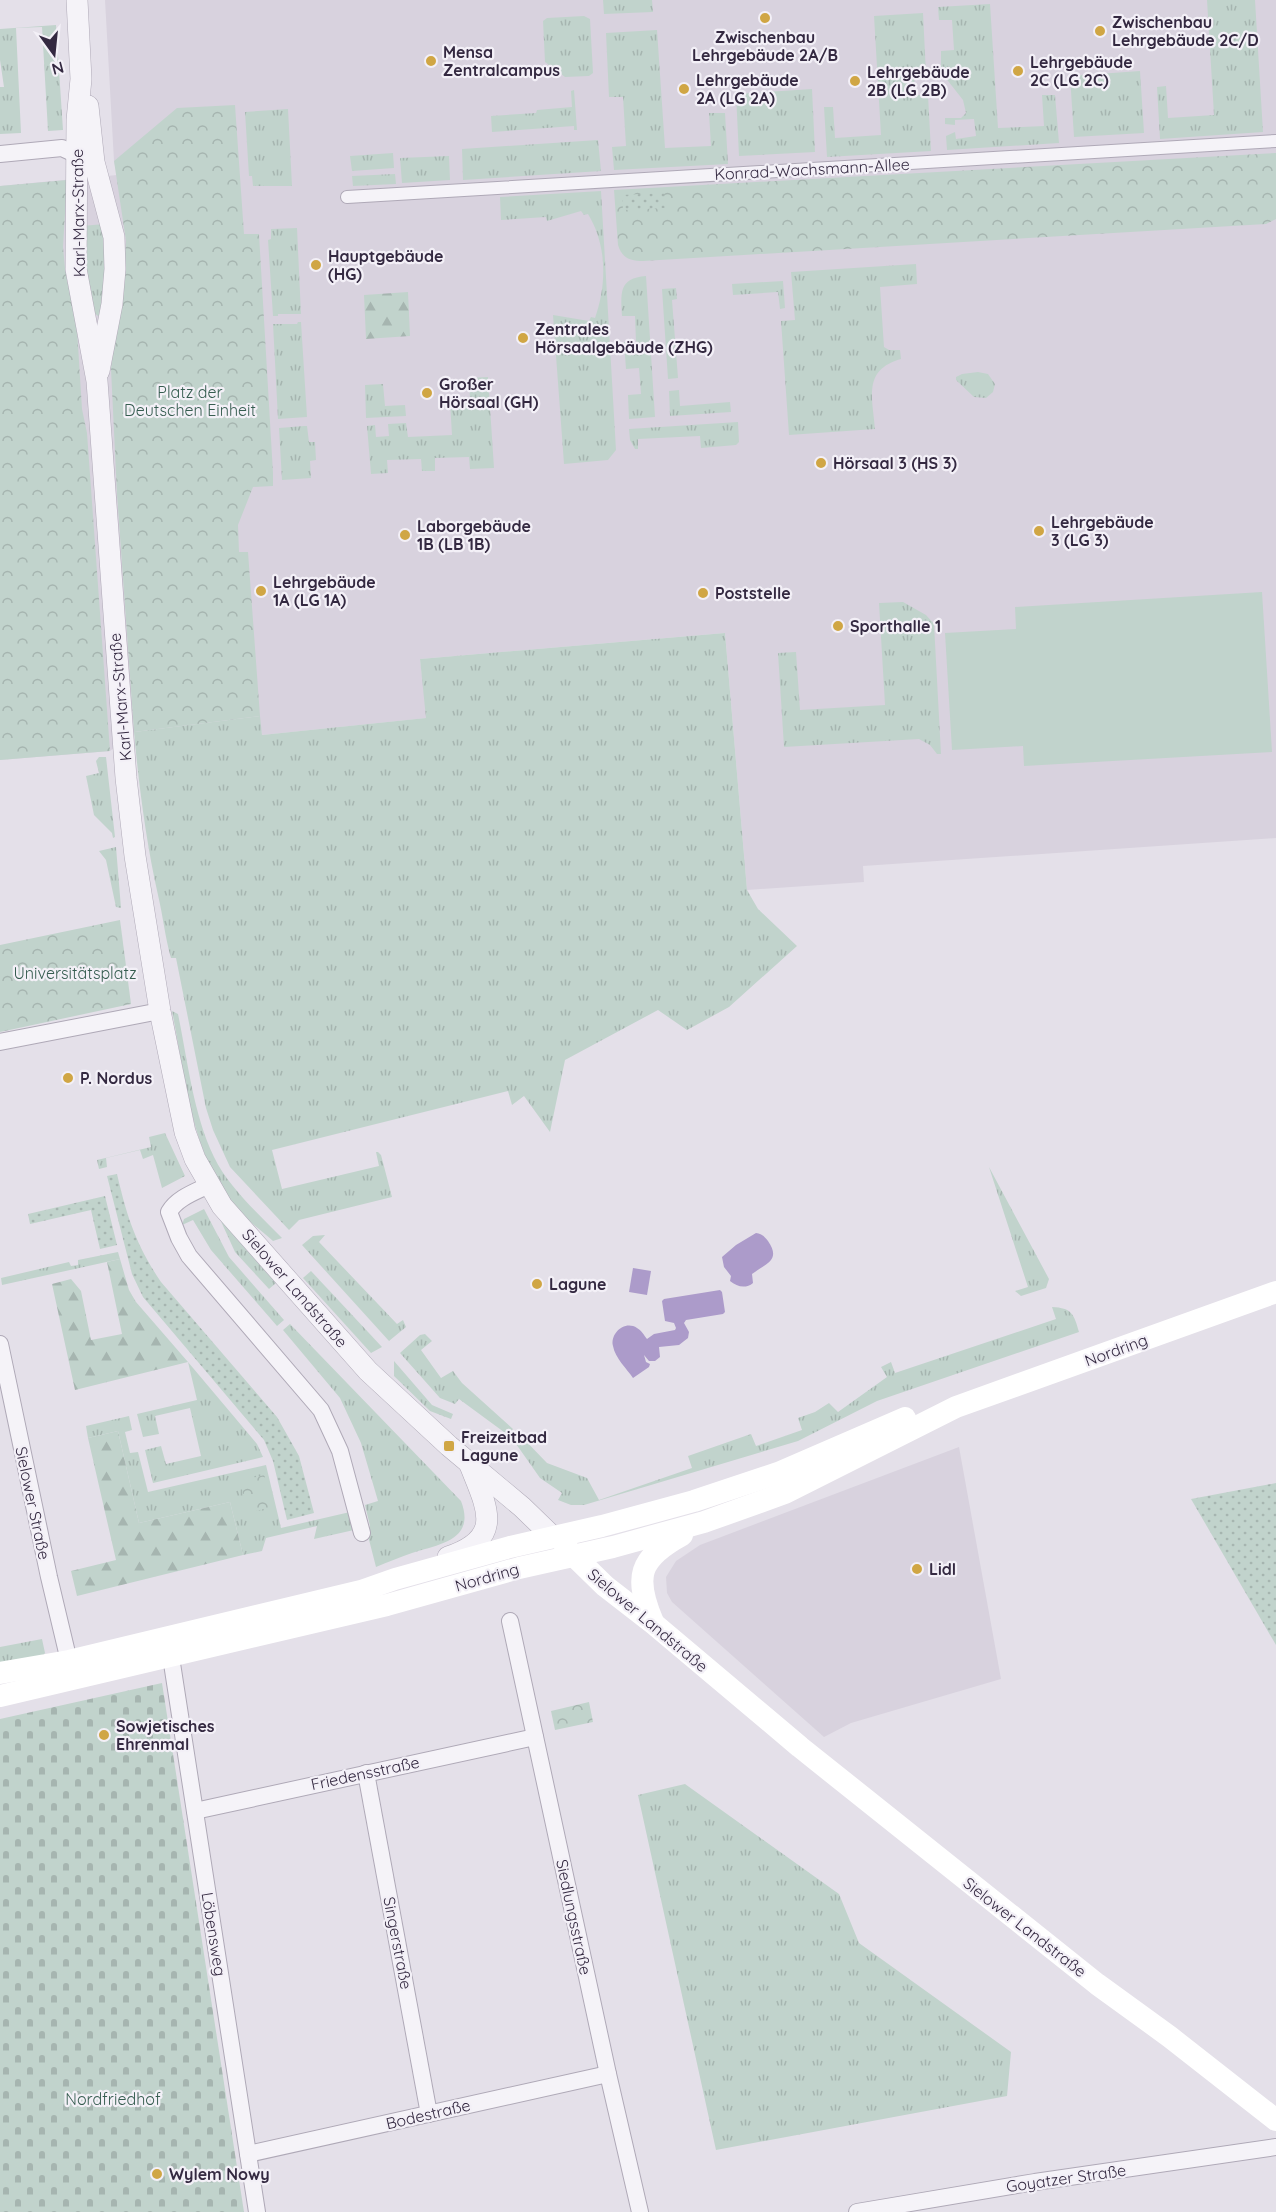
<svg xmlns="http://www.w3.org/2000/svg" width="1276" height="2212" viewBox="0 0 1276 2212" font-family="Quicksand,sans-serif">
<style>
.built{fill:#d8d2de}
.grass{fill:url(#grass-tufts)}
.forest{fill:url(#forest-firs)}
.cemetery{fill:url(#cemetery-stones)}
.park{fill:url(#park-crowns)}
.garden{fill:url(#garden-dots)}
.pitch{fill:#c1d3cc}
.water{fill:#ac9bca}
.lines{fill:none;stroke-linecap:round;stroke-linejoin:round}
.pedestrian-casing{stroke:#afa9b7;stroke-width:14}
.minor-casing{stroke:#afa9b7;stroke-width:18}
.tertiary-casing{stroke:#afa9b7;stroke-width:22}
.pedestrian{stroke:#f5f3f8;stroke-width:12}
.minor{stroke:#f5f3f8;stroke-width:16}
.tertiary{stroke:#f5f3f8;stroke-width:21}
.secondary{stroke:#fff;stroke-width:22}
.poi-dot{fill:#d0a644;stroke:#f3f0f7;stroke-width:2}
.labels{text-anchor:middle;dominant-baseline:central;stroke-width:4.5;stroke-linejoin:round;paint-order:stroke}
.poi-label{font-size:16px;font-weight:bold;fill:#342941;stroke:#f3f0f7;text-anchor:start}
.street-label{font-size:16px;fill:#342941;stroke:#f3f0f7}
.park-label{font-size:16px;fill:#365d50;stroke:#f3f0f7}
</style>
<defs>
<pattern id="grass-tufts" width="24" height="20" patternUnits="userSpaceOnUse" patternTransform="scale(1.5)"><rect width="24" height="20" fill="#c1d3cc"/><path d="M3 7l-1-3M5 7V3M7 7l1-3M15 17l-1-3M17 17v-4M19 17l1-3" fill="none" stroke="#a6b5b0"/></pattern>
<pattern id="forest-firs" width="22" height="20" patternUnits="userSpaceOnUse" patternTransform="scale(1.5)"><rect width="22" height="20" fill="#c1d3cc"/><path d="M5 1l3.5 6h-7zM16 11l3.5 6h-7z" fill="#a6b5b0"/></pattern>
<pattern id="cemetery-stones" width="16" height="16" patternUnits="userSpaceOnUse" patternTransform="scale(1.5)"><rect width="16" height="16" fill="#c1d3cc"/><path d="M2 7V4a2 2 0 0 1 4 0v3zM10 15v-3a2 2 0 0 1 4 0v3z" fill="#a6b5b0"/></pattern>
<pattern id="park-crowns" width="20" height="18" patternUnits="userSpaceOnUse" patternTransform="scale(1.5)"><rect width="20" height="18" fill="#c1d3cc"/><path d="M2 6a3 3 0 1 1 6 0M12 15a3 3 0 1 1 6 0" fill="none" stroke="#a6b5b0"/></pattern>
<pattern id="garden-dots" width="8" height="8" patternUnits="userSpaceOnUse" patternTransform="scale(1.5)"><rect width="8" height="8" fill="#c1d3cc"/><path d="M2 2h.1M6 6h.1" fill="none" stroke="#a6b5b0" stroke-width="1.8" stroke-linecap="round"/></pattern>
</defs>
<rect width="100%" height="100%" fill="#e4e0e9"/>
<g class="built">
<path d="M105,0H1276V838L863,866L864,882L747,890L725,633L420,659L427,718L262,735L259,716L134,732L110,751L0,760V186L117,175L114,161Z"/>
<path d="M959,1447L1001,1679L851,1723L824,1737L672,1602L667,1593L666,1577L676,1561L700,1545Z"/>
</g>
<g class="grass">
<path d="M603,0H652L653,12L604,14Z"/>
<path d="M1207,0H1255L1263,132L1160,139L1157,87L1166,86L1168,118L1214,115Z"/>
<path d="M990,4L998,128L1044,126L1042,95H1055L1059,143L947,150L946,136L955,132L956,139L976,136L974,119L955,120V125L945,124V118H961L966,113L963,100L941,72V51L954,50L952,20H939L938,7Z"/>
<path d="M923,13L926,74H914L915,95H928L931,151L827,157L824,107H833L835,138L881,135L874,16Z"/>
<path d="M584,16L590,19L593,73L589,76L565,77L545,62L543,21L547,18Z"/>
<path d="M56,25L63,130L48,131L42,27L16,28L21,133L0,134V87H4L0,60V29Z"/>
<path d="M657,30L665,148L711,146L709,113H725L728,164L614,170L612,147L626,146L623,97H609L606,33Z"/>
<path d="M1140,71L1144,133L1074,137L1070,76Z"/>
<path d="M812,89L815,152L739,156L736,94Z"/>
<path d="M574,90L577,130H574V126L492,132L491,116L536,113L537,110L572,107L571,91Z"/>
<path d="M288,109L292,186H253L252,176H249L245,112Z"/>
<path d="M598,140L601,171L463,180L462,149Z"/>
<path d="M393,153L394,168L352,171L350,156Z"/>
<path d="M449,156L450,180L402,183L400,158Z"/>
<path d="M395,174L396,184L353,186L352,176Z"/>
<path d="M601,191L616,450L608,460L564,464L553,315L589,321L591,317L595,318C607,284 607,245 588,214L584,215L581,211L547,221L546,217L501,220L500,197Z"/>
<path d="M105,224L106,237L103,311L98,316L92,311L89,303L81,226Z"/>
<path d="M297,228L301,314H278V316H273L268,240L271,239V229Z"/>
<path d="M916,264L917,284L880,287L884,347L889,350H900L901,359C862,370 873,398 875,429L789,435L781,321L795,320L791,272Z"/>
<path d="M646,276L655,417L629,419L628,395L641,394L639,368L626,369L624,342H636L635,316H622C621,294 618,278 646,276Z"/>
<path d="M783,281L785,308L780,309L778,292L733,295L732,284Z"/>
<path d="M676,288L677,299L672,300L678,378L668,379L662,289Z"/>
<path d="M298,322H301L307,417L278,419L273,324H297Z"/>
<path d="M978,372L988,374L995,384L993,392L986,398L974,397L956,380V377L962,374Z"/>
<path d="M488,377L494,468L470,469L469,457L435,458V471H422L421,459L387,460L388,473L371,474L367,426L375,425L376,437L389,436L388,424L406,423L408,437L452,435L450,402L470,401L469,378Z"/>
<path d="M383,384L385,406L405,405L406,416L366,418L365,385Z"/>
<path d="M679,390L680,406L730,402L731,412L670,416L669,391Z"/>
<path d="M738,422L739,442L736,445L701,448L700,436L638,439V449H635L630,440L629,429Z"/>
<path d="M304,426H307L309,442H315L316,460L310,461L311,478L282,480L279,428Z"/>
<path d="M903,602L926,615L934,624L941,754H937L930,745L919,739L784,747L778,653L796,652L800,710L885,705L879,603Z"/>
<path d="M725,633L747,890L758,909L797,946L729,1007L687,1030L658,1010L565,1060L550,1132L524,1096L512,1105L508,1091L272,1150L282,1189L379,1166L376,1152H378L381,1155L392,1197L299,1220L289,1230L230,1167L213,1130L206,1108L176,958H171C165,937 163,916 158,895C146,841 139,787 134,732L260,716L262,735L426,718L420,659Z"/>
<path d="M99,757H106L115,837L113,838L112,833L94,815L86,776L99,773L96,761Z"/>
<path d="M116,847L121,908L116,907L106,860L99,851Z"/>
<path d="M172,1011L178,1014C188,1062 193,1113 214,1157C229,1188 259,1214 282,1238L273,1241C261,1230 246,1220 235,1207C191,1154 185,1076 172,1011Z"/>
<path d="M165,1133L185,1176L162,1188L153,1155L143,1159L140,1150L106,1158L107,1167L99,1169L97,1160L151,1147L149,1137Z"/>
<path d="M989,1167L1049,1279L1046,1288L1021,1296L1015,1291L1028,1287Z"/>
<path d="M204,1209L229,1257L284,1320L277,1326L211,1250L193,1220L182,1225L184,1219Z"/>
<path d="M219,1217L276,1283L269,1289L235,1252Z"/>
<path d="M325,1235L319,1242L397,1324L403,1320L406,1327L389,1341L302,1245L313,1236Z"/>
<path d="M118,1252L120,1259L2,1285L1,1278L69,1262L71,1266L78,1265V1260Z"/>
<path d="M311,1271L382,1347L371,1353L303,1278Z"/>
<path d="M1052,1307C1072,1308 1074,1314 1079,1332L877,1401L798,1441L584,1505H571L558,1500L562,1493L540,1478L514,1441L520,1435L547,1463L587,1478L599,1500L692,1468L688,1456L751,1434L756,1446L802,1430L798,1418L815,1412L829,1403L838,1412L887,1377L881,1367L891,1362L895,1373L1056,1319Z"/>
<path d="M290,1324L461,1501C476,1540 440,1544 412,1553C400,1557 388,1562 376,1567L367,1532L370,1526L365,1505L378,1501L361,1443L340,1398L283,1330Z"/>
<path d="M425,1334L432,1341L421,1350L441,1378L453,1371L462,1383L513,1429L508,1435L459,1399L455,1404L440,1398L400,1353L420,1335Z"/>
<path d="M394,1361L432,1405L453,1414L451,1419L430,1411L394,1376Z"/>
<path d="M188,1362L257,1444L263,1457L153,1483L145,1450L161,1446L166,1464L201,1456L190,1408L155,1416L159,1434L143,1437L137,1414L197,1400Z"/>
<path d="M129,1416L132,1430L125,1432L130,1453L138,1452L148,1492L266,1465L281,1528L350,1512L354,1530L314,1539L317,1526L266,1538L262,1551L243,1555L230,1502L139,1523L118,1431L88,1438L86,1426Z"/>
<path d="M42,1639L45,1653L43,1656L0,1664V1647Z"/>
<path d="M685,1784L839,1894L859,1943L1011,2052L1007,2096L716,2150L638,1795Z"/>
</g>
<g class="forest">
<path d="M408,292L410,336L366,339L364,295Z"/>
<path d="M120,1259L129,1290L136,1302L188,1362L75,1390L52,1284L71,1279L81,1291L91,1340L122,1334L107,1262Z"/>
<path d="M118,1431L139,1523L230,1502L243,1555L77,1596L71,1571L116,1560L88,1438Z"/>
</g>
<path class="cemetery" d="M162,1683L244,2212H0V1719Z"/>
<g class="park">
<path d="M235,105L244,234H259L273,473V486L253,487L238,525L239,552H248L260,716L134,732L117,494L111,369L113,345L123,285L126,241L114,161L177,108Z"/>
<path d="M1276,153V219L1266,224L643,261C630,261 622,258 618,245L614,190Z"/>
<path d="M67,180L63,247L65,268L77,329L82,409L87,433L110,751L0,760V186Z"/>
<path d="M120,920L131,1004L0,1032V945Z"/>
<path d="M264,1475L271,1507L248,1513L240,1481Z"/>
<path d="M589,1702L593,1722L555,1730L551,1711Z"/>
</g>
<g class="garden">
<path d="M664,193L665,208L623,210L622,195Z"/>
<path d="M117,1174C127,1217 136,1245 161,1282L277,1417L299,1456L314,1513L287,1520L273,1461L264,1440L143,1297L132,1274L107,1176Z"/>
<path d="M105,1196L117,1245L100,1249L91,1210L30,1224L28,1214Z"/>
<path d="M1276,1483V1645L1191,1499Z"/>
</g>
<path class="pitch" d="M1262,592L1272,752L1024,766L1023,746L952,750L945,633L1016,629L1015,607Z"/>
<g class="water">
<path d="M756,1233C762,1234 764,1236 768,1241C781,1260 767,1263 752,1274L753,1283C746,1289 737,1287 730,1281L731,1276L724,1267L722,1257L736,1245Z"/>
<path d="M633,1268L651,1271L647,1295L629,1292Z"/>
<path d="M720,1290L722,1292L725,1312L723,1314L686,1320L684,1323L689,1332L688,1338L679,1345L659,1347L660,1357L655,1361H649L644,1355L646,1362L650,1364L649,1367L633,1378C627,1369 615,1358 613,1346C610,1333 625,1320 637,1328C641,1330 644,1335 647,1339L654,1334L675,1330L676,1328L674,1323L665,1321L662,1301L664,1299Z"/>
</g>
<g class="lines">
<defs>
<path id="pedestrian" d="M347,197L1276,141"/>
<g id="minor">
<path d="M0,154L62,148L77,155"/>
<path d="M0,1042L160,1011"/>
<path d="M209,1185C195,1192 177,1198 169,1212L179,1238L189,1256L321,1410L340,1451L362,1533"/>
<path d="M0,1344L49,1577L69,1661"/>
<path d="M510,1621L608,2074L640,2212"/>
<path d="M171,1657L257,2212"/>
<path d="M366,1773L429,2114"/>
<path d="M195,1811L535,1737"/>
<path d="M248,2154L608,2074"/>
<path d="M857,2212L1035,2182L1276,2147"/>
</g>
<g id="tertiary">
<path d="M77,0L81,79L77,120L76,269L97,381L126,778L135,856L160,1011L185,1132L195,1159L222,1206L368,1371L449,1446L522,1507L553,1537"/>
<path d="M88,106L94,162L114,237L115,269L112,304L99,371"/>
<path d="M448,1557C505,1538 487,1508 470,1465"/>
</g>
</defs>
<use href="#pedestrian" class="pedestrian-casing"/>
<use href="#minor" class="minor-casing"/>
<use href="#tertiary" class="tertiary-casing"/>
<use href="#pedestrian" class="pedestrian"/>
<use href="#minor" class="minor"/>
<use href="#tertiary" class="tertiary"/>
<g class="secondary">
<path d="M565,1547L605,1586L654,1624L800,1747L1097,1984L1170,2037L1276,2120"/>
<path d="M653,1622C634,1577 638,1559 682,1535"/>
<path d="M0,1673L69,1661L361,1591L395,1579L510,1547L602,1526L694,1501L778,1473L905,1418"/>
<path d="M0,1696L387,1605L519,1568L613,1547L704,1522L785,1493L956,1407L1276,1292"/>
</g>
</g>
<g class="poi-dot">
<circle cx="765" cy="18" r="6"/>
<circle cx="1100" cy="31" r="6"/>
<circle cx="431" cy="61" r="6"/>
<circle cx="1018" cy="71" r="6"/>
<circle cx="855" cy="81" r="6"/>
<circle cx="684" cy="89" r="6"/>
<circle cx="316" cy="265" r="6"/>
<circle cx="523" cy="338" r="6"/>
<circle cx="427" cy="393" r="6"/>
<circle cx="821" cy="463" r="6"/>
<circle cx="1039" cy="531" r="6"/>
<circle cx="405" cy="535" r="6"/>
<circle cx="261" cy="591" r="6"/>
<circle cx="703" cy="593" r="6"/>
<circle cx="838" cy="626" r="6"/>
<circle cx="68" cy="1078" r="6"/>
<circle cx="537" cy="1284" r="6"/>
<rect x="443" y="1440" width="12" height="12" rx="3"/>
<circle cx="917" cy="1569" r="6"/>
<circle cx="104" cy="1735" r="6"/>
<circle cx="157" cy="2174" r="6"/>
</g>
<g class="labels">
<g class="poi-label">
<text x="1112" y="22">Zwischenbau<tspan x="1112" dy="18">Lehrgebäude 2C/D</tspan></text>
<text x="765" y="37" text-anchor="middle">Zwischenbau<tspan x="765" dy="18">Lehrgebäude 2A/B</tspan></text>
<text x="443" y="52">Mensa<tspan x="443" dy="18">Zentralcampus</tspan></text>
<text x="1030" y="62">Lehrgebäude<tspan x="1030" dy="18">2C (LG 2C)</tspan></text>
<text x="867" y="72">Lehrgebäude<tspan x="867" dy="18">2B (LG 2B)</tspan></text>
<text x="696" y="80">Lehrgebäude<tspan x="696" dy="18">2A (LG 2A)</tspan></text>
<text x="328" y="256">Hauptgebäude<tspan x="328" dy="18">(HG)</tspan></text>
<text x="535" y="329">Zentrales<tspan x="535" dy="18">Hörsaalgebäude (ZHG)</tspan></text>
<text x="439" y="384">Großer<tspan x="439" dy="18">Hörsaal (GH)</tspan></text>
<text x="833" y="463">Hörsaal 3 (HS 3)</text>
<text x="1051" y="522">Lehrgebäude<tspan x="1051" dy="18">3 (LG 3)</tspan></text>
<text x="417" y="526">Laborgebäude<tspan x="417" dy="18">1B (LB 1B)</tspan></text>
<text x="273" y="582">Lehrgebäude<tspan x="273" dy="18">1A (LG 1A)</tspan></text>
<text x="715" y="593">Poststelle</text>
<text x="850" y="626">Sporthalle 1</text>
<text x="80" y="1078">P. Nordus</text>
<text x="549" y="1284">Lagune</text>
<text x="461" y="1437">Freizeitbad<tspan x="461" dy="18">Lagune</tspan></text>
<text x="929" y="1569">Lidl</text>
<text x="116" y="1726">Sowjetisches<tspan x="116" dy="18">Ehrenmal</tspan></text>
<text x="169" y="2174">Wylem Nowy</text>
</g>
<g class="street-label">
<text transform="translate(812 169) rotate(-3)">Konrad-Wachsmann-Allee</text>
<text transform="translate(78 213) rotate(-91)">Karl-Marx-Straße</text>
<text transform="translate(120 697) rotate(-95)">Karl-Marx-Straße</text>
<text transform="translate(295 1288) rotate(49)">Sielower Landstraße</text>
<text transform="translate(1116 1350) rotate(-20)">Nordring</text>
<text transform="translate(33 1503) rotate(78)">Sielower Straße</text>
<text transform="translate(487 1577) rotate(-16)">Nordring</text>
<text transform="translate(648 1620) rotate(40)">Sielower Landstraße</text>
<text transform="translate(365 1773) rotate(-12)">Friedensstraße</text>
<text transform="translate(574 1917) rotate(78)">Siedlungsstraße</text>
<text transform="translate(1025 1927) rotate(38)">Sielower Landstraße</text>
<text transform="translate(214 1934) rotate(81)">Löbensweg</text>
<text transform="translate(398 1943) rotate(79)">Singerstraße</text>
<text transform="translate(428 2114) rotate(-13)">Bodestraße</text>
<text transform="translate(1066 2178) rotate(-8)">Goyatzer Straße</text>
</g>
<g class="park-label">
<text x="190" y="392">Platz der<tspan x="190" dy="18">Deutschen Einheit</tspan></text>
<text x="75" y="973">Universitätsplatz</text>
<text x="113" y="2099">Nordfriedhof</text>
</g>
</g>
<g transform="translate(54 54) rotate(165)" stroke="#f3f0f7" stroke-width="4.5" paint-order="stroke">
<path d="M0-4.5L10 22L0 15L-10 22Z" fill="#342941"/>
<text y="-9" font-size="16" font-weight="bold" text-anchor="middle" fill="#342941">N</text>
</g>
</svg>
